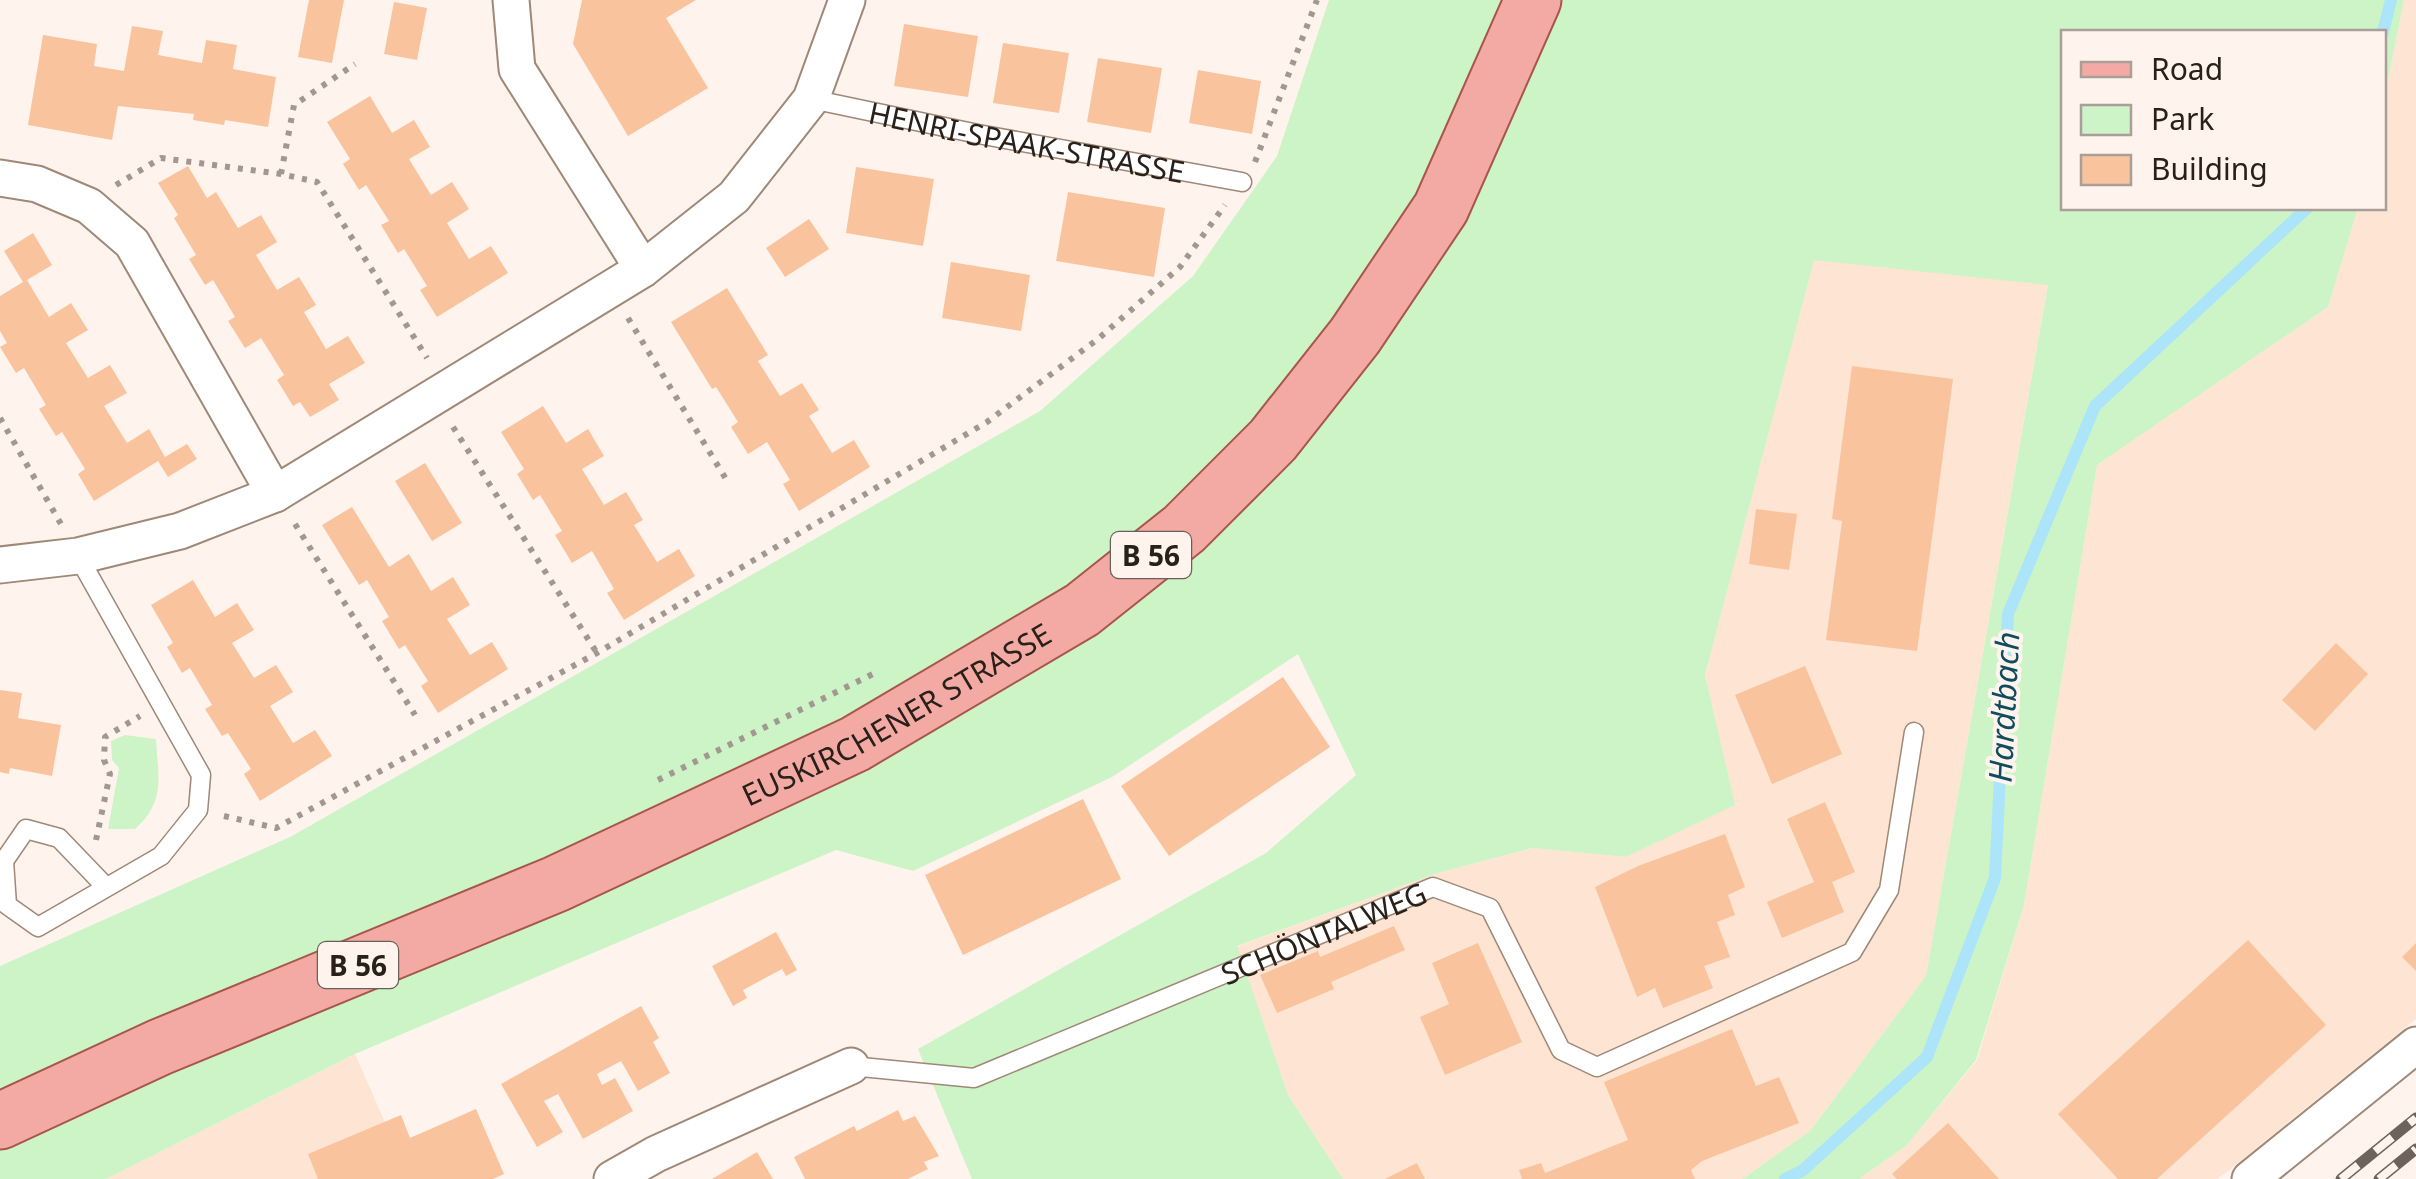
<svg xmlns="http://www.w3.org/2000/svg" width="2416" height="1179" viewBox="0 0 2416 1179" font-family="'Noto Sans',sans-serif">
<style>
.built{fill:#fee4d2}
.green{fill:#ccf4c6}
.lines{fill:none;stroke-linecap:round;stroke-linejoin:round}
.stream{stroke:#ace5f9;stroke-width:12}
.building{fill:#f9c39d}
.lane-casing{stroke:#9f8877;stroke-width:21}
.street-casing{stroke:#9f8877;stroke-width:39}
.primary-casing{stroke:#a8554c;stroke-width:59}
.path{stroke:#a29891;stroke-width:6;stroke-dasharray:5 8;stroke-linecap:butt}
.lane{stroke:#fff;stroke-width:18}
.street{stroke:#fff;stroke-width:35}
.primary{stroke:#f4aaa4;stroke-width:55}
.rail-casing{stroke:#6d635c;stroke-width:11}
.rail{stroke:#fff4ed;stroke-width:8;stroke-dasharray:22;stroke-linecap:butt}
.labels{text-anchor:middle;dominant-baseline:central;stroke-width:8;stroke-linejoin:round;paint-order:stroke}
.shield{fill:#fff4ed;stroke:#696059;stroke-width:2.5}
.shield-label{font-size:28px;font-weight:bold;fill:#292019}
.street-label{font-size:30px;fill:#292019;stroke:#fff4ed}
.water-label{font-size:32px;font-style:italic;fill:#0e4c5e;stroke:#fff4ed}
</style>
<rect width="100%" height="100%" fill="#fff4ed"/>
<g class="built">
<path d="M2404,0H2416V1019L2218,1179H1859L1907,1145L1977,1060L2024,905L2097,465L2328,307L2358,208H2384V100Z"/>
<path d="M1814,259L2048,284L1926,976L1810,1131L1742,1179H1343L1288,1095L1236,947L1438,873L1534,848L1626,857L1734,805L1705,675Z"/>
<path d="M355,1054L410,1179H106Z"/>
</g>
<g class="green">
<path d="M1329,0H2404L2384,100V32H2064V208H2358L2328,307L2097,465L2024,905L1976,1060L1907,1145L1859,1179H1742L1810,1131L1926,976L2048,285L1814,260L1705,675L1735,805L1626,857L1533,848L1438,873L1237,946L1288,1095L1343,1179H972L918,1049L1266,853L1356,775L1298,654L1112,777L913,871L836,850L355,1054L106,1179H0V966L290,837L1040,411L1193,276L1277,156Z"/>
<path d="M125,735L156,739C158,777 166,802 135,829H108L119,768L112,760L111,741Z"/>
</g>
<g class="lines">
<g class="stream">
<path d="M2383,32L2391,0"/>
<path d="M1785,1179L1802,1171L1927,1057L1995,878L2008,614L2095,406L2307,208"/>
</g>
</g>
<g class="building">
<path d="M309,0H344L332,63L298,57Z"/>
<path d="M582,0H696L666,18L708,88L628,136L573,44Z"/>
<path d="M394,2L427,8L417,60L384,54Z"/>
<path d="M904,24L978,36L968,97L894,86Z"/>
<path d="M132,26L163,31L158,55L202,63L206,40L237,45L233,69L276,77L268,127L225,120L224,125L193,120L194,114L118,106L112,140L28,125L43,35L97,44L94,66L124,71Z"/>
<path d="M1003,43L1069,53L1059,113L993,103Z"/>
<path d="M1098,58L1162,68L1151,133L1087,122Z"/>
<path d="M1198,70L1261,81L1252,134L1189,123Z"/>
<path d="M370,96L392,133L414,120L430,147L409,159L431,195L452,182L469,209L447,223L469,259L491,246L508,273L437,317L420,290L427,286L404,249L398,253L381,225L389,221L366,185L359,190L343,164L350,159L327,122Z"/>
<path d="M188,166L207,198L216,192L238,228L261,215L277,242L256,255L277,290L299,277L316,305L304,312L326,349L348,336L365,363L329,384L339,400L310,417L300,402L293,406L277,380L284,375L261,338L245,348L228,321L235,317L213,280L205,285L189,259L196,255L174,218L178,215L158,183Z"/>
<path d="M856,167L934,179L923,246L846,233Z"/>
<path d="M1068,192L1165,208L1154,277L1056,261Z"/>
<path d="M809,219L829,249L785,277L766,248Z"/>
<path d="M33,233L52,265L27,280L49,317L71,303L88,330L66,343L88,378L110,365L127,393L104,406L127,443L149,429L165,457L187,444L197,459L168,477L158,461L94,501L78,474L85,469L62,432L56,436L39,409L46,405L24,368L16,373L0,347L7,343L0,331V296L23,282L4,251Z"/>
<path d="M951,262L1030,275L1021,331L942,318Z"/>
<path d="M727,288L768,355L758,361L780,396L802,383L819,410L809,416L832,453L854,440L870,467L799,511L783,484L790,480L767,442L748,454L731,427L738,422L716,387L712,389L671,322Z"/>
<path d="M1852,366L1953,379L1917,651L1826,640L1842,521L1832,519Z"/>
<path d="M543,406L566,443L588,429L604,456L582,469L604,505L626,492L643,520L634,525L657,562L679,549L695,576L624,620L607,593L614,589L592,551L572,563L555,535L562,531L540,495L533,500L517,474L524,469L501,432Z"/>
<path d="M425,463L462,523L432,541L395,481Z"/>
<path d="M352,507L389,567L409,554L431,591L453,577L470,605L447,619L470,655L492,642L508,669L438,713L421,686L428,681L405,645L399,649L382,621L389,617L367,580L359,585L322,525Z"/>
<path d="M1756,509L1797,514L1789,570L1749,564Z"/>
<path d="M193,580L215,617L237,603L254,630L232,643L254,678L276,665L293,692L270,706L293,743L315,730L332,756L260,801L244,774L251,769L228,733L222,736L205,709L212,705L190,668L182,673L167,647L173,643L151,605Z"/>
<path d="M2336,643L2368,674L2315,731L2282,700Z"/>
<path d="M1805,666L1842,754L1772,784L1735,695Z"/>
<path d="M1283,677L1330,747L1169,856L1121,786Z"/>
<path d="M0,690L22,693L18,718L61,725L52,776L10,768L9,774L0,772Z"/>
<path d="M1083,799L1121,879L963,955L925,875Z"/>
<path d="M1825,802L1855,872L1832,882L1844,912L1782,938L1767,902L1814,882L1787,819Z"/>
<path d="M1725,834L1745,887L1728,895L1735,915L1717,922L1730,957L1704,966L1713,988L1663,1008L1655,988L1637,997L1595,887L1638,866Z"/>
<path d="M1394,926L1405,950L1331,982L1334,989L1277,1013L1260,975L1318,951L1320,957Z"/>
<path d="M776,932L797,970L786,976L782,969L743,990L747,998L733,1006L712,966Z"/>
<path d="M2248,940L2326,1025L2157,1179H2118L2058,1114Z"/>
<path d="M1478,943L1522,1042L1445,1075L1420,1017L1449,1004L1432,963Z"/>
<path d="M2416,943V971L2402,957Z"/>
<path d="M641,1006L659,1038L653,1042L670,1073L638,1091L621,1061L597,1074L602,1085L615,1078L633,1111L583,1139L558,1094L544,1101L563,1132L537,1147L501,1084Z"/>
<path d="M1732,1029L1756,1086L1779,1077L1799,1123L1702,1161L1691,1170L1695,1179H1522L1519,1170L1541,1163L1545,1173L1628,1140L1604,1082Z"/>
<path d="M476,1109L504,1174L493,1179H318L308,1154L401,1115L410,1138Z"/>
<path d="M898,1110L903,1121L915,1116L939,1156L924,1162L928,1169L908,1179H805L794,1157L854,1126L857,1131Z"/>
<path d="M1948,1123L1999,1179H1897L1892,1174Z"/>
<path d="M757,1152L773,1179H712Z"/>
<path d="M1417,1163L1425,1179H1385Z"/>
</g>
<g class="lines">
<defs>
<g id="lane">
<path id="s1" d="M811,99L978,134L1242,182"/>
<path d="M78,556L201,775L198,810L161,856L38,927L7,905L4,861L26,829L59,838L106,887"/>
<path id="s2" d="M851,1066L974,1078L1433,887L1490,908L1561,1050L1597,1067L1852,952L1889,890L1914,732"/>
</g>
<g id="street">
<path d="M511,0L517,69L643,269"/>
<path d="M0,178L37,184L89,206L132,243L275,494"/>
<path d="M0,565L78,556L180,531L275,494L643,269L734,197L811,99L847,0"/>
<path d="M612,1179L656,1154L851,1066"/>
<path d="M2250,1179L2416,1045"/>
</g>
<g id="primary">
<path id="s3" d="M0,1121L160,1047L556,884L855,744L1082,610L1184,529L1273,440L1355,336L1441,208L1533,0"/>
</g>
</defs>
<use href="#lane" class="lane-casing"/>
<use href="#street" class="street-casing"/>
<use href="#primary" class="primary-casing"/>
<g class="path">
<path d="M1255,162L1317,0"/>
<path d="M281,174L294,105L355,64"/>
<path d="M116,185L161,158L281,174L317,182L427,358"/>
<path d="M628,318L729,484"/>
<path d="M0,418L61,524"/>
<path d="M453,427L597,653"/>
<path d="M295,524L415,715"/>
<path d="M658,780L875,673"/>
<path d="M224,816L276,828L597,653L987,422L1098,339L1180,267L1225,205"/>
<path d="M96,840L110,774L104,760L105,737L140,716"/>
</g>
<use href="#lane" class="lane"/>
<use href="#street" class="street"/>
<use href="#primary" class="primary"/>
<defs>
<g id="rail">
<path d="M2341,1179L2416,1118"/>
<path d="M2379,1179L2416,1149"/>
</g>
</defs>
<use href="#rail" class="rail-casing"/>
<use href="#rail" class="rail"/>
</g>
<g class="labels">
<g class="shield">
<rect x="1111" y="532" width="80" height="46" rx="8"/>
<rect x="318" y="942" width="80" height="46" rx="8"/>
</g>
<g class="shield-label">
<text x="1151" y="555">B 56</text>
<text x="358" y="965">B 56</text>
</g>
<g class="street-label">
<text stroke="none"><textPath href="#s1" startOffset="220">HENRI-SPAAK-STRASSE</textPath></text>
<text stroke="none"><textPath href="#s3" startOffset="985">EUSKIRCHENER STRASSE</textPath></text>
<text stroke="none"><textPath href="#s2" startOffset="502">SCHÖNTALWEG</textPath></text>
</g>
<g class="water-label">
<text transform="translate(2003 707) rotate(-87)">Hardtbach</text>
</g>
</g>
<rect x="2061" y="30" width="325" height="180" fill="#fff4ed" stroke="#a99f98" stroke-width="2.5"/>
<rect x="2081" y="62" width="50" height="15" fill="#f4aaa4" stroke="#a99f98" stroke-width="2.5"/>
<text x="2151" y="80" font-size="30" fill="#292019">Road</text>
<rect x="2081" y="105" width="50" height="30" fill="#ccf4c6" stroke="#a99f98" stroke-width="2.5"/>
<text x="2151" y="130" font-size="30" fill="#292019">Park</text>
<rect x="2081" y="155" width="50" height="30" fill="#f9c39d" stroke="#a99f98" stroke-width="2.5"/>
<text x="2151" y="180" font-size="30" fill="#292019">Building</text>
</svg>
